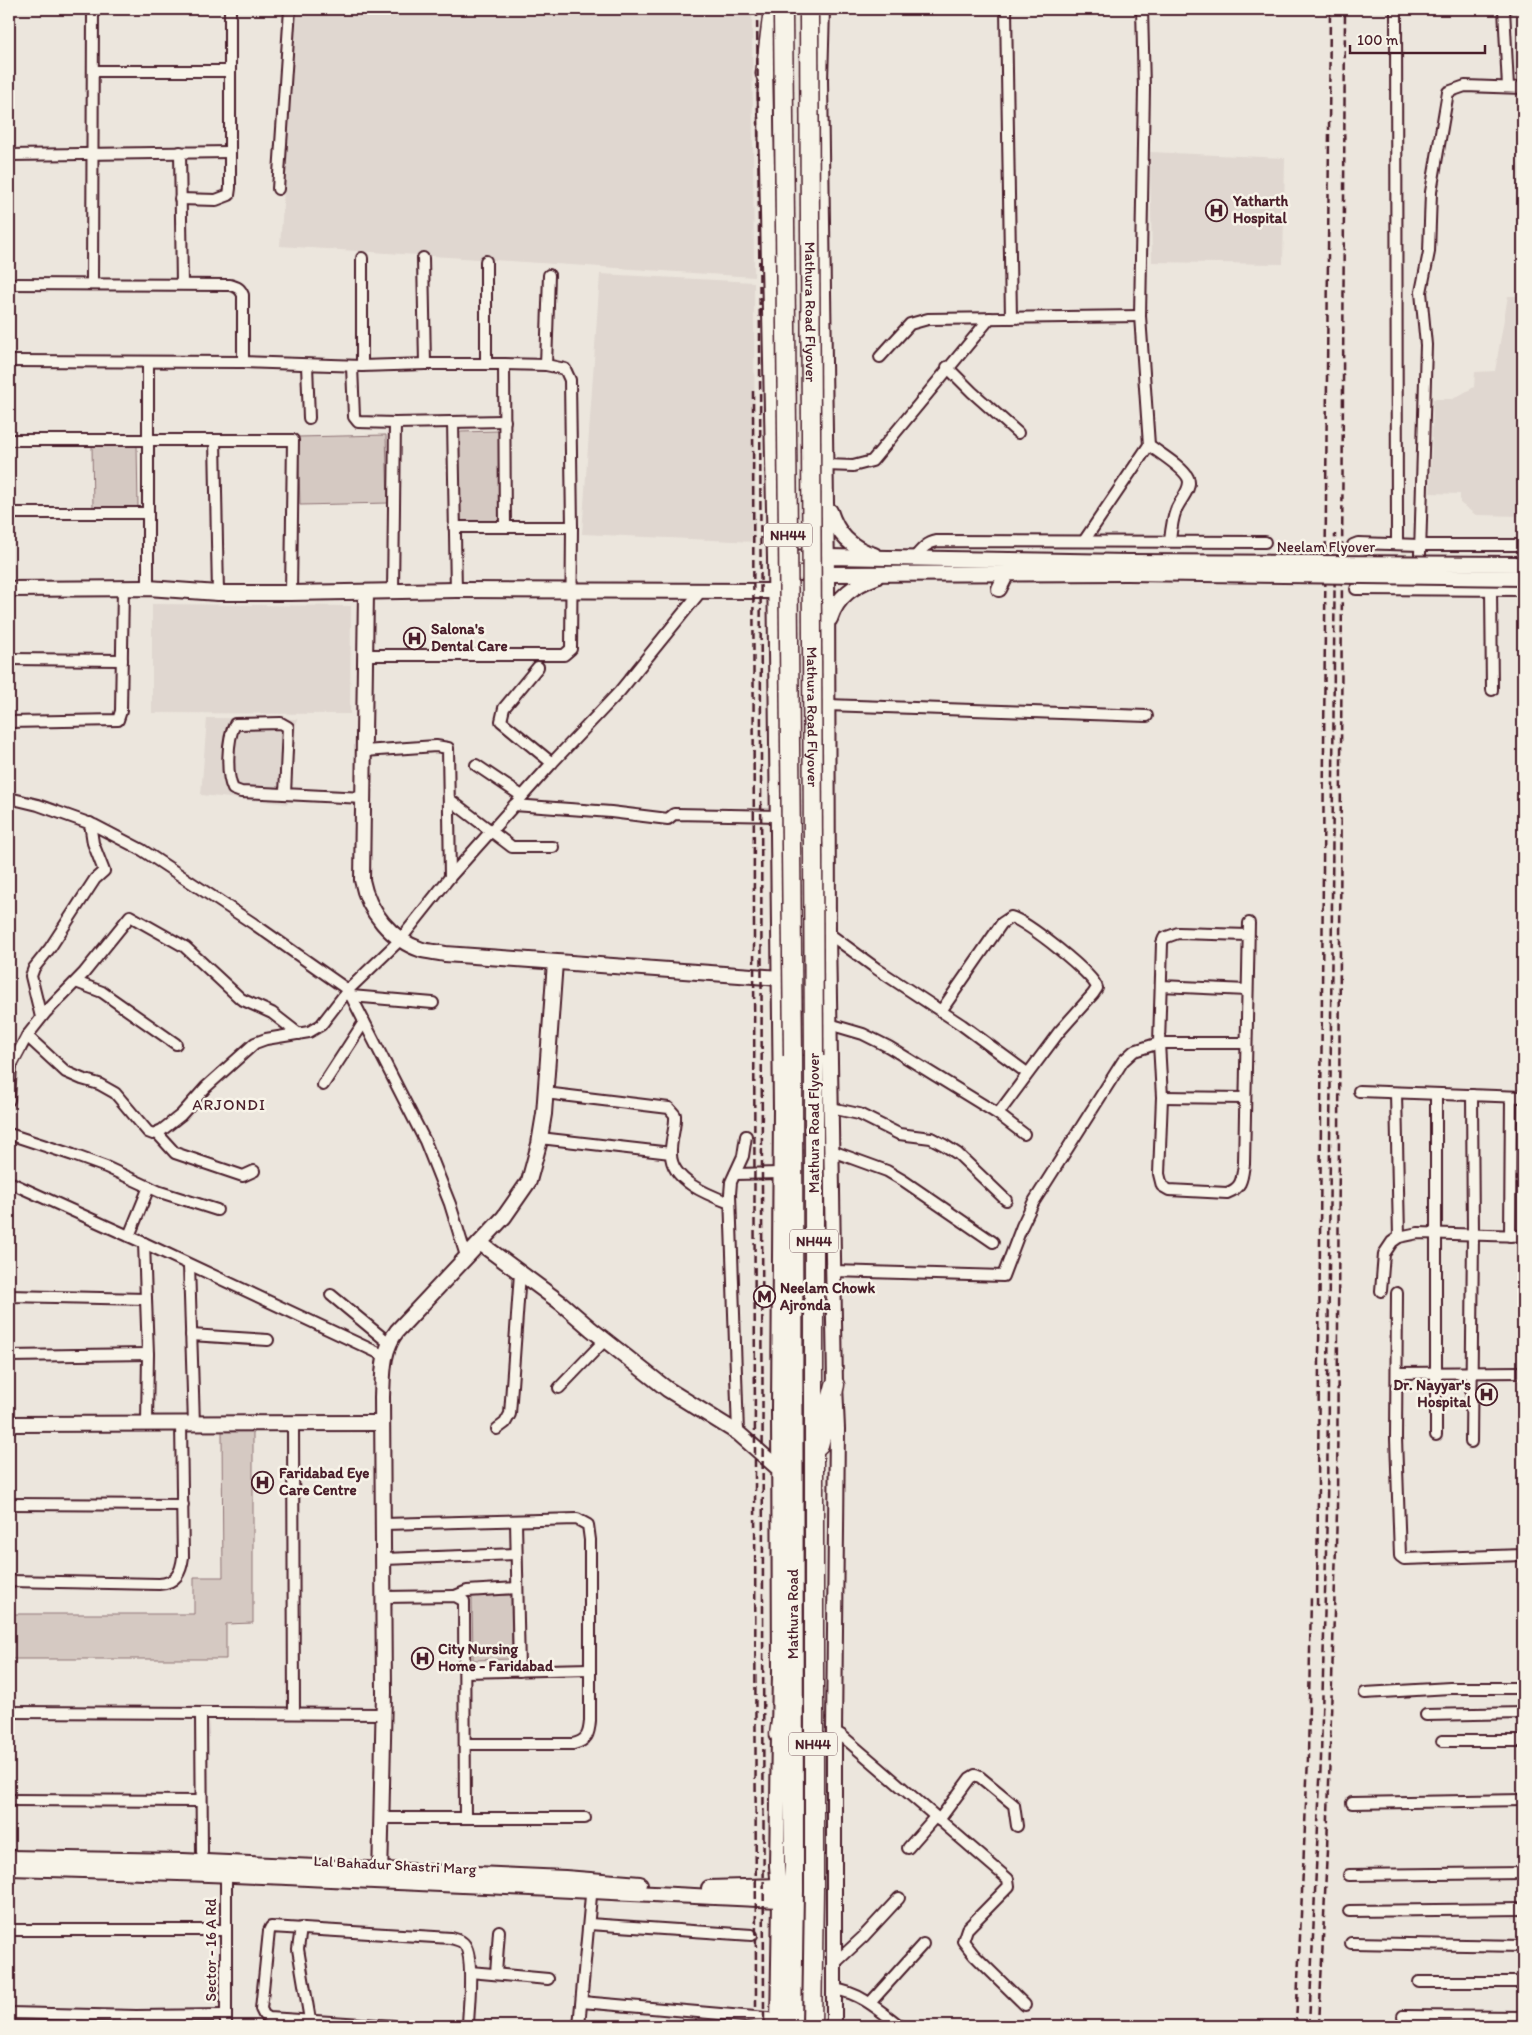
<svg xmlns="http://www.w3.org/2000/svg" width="1532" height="2035" viewBox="0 0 1532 2035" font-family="Itim,sans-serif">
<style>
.built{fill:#e0d7d0}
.green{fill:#d5c9c2;stroke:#907476}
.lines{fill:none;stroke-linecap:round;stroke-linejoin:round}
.street-casing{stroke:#4a1f2b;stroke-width:14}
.secondary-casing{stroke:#4a1f2b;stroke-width:18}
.highway-casing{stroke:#4a1f2b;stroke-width:21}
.street{stroke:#f7f3e8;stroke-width:10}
.secondary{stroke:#f7f3e8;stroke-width:14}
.highway{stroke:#f7f3e8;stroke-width:18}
.rail{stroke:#4a1f2b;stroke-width:2.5;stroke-dasharray:8 4;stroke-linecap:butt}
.secondary-bridge-casing{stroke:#4a1f2b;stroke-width:18;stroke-linecap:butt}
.highway-bridge-casing{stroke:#4a1f2b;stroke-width:21;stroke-linecap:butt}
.secondary-bridge{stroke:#f7f3e8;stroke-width:14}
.highway-bridge{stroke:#f7f3e8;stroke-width:18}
.labels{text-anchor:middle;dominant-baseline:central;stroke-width:5;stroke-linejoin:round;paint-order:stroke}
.shield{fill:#f7f3e8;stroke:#7e5f64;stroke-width:1}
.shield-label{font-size:14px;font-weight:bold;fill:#4a1f2b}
.poi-label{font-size:15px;font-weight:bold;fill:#4a1f2b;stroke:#f7f3e8;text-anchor:start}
.street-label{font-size:15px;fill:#4a1f2b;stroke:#f7f3e8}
.neighbourhood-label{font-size:16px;letter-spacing:1px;fill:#4a1f2b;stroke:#f7f3e8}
</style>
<rect width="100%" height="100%" fill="#ece6dd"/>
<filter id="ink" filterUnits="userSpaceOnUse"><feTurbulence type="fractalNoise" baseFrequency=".02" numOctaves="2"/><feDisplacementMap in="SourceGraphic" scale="10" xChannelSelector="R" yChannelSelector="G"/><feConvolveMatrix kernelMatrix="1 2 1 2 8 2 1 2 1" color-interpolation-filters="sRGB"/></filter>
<g filter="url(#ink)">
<g class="built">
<path d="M297,9H752L754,277L280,246Z"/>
<path d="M1150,152L1285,158L1283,264L1152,262Z"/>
<path d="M600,274L754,282L755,542L582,534Z"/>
<path d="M1508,296H1523V516L1476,515L1460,503V494L1430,493L1433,399H1453L1474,387L1475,372L1495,371Z"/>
<path d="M152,604L351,606L350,714L152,713Z"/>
<path d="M207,718L297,719L288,804L201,795Z"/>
</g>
<g class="green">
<path d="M499,431L500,521L460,522L459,432Z"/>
<path d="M386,435L388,503L300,505L298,437Z"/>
<path d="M137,445L138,507L93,508L92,446Z"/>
<path d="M222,1431H253V1623L226,1624V1659H12V1614H194V1577H223Z"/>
<path d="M472,1595H511L512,1659L473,1660Z"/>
</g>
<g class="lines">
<defs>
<g id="street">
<path d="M1006,9L1011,318"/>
<path d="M1396,9L1397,543"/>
<path d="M1504,9L1508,87"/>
<path d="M93,71H230"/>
<path d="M180,152L182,284"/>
<path d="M9,155L230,152"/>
<path d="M278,189L290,9"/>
<path d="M180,199L216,200L229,195L230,188V9"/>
<path d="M362,258V366"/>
<path d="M423,258L425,364"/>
<path d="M9,284L230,285C237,287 240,288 243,295V362"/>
<path d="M92,284L93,9"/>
<path d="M880,357L910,324L928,319L1140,316"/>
<path d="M9,361L243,362L362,366L425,364H504L546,365L565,369L570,380L572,527L571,649L564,655H365"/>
<path d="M148,362V588"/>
<path d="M486,364V261"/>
<path d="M504,364L505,527"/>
<path d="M307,365L309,418"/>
<path d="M546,365L549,275"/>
<path d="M352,366L354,417L358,422L395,423L505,421"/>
<path d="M947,367L972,392L1018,433"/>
<path d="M453,422L456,590"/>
<path d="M9,440H293L291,593"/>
<path d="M215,440L218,593"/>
<path d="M1149,445C1159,453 1183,467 1188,478C1193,488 1179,501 1176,510C1172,520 1171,531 1170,541"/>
<path d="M826,465L853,466L872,461L990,318"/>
<path d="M9,513H148"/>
<path d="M454,527H572"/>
<path d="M1084,541L1149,445L1140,316L1144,88L1142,9"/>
<path d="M1353,545L1358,543L1420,545H1523"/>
<path d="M914,558C921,550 926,543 937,541L1265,542"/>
<path d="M1356,589L1523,590"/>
<path d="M1419,589L1426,345L1421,292L1429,252L1431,192L1448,92L1465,86L1523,88"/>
<path d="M1491,589L1492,690"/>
<path d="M393,592L395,423"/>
<path d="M9,659L122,660"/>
<path d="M538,667L504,708L501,721L552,763"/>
<path d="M827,705L1147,716"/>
<path d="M9,722L118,720L121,711L123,588"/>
<path d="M364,751L436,746L448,748L450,877"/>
<path d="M476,765L522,796"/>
<path d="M285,794L288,727L281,723L235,724C227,739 226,775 233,789L241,792L364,798"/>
<path d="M9,798L38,805L94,825L142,850L254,924L348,990L425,1141L450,1204L466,1256"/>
<path d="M449,799L512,847H553"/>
<path d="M514,805L611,812L668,819L674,814L778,816"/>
<path d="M828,933L877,969L962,1025L1027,1073"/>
<path d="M1248,935L1178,933L1164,938L1162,943L1159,1043L1162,1097L1159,1174L1162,1186L1169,1190L1227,1193C1242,1188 1242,1179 1244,1164L1249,923"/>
<path d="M76,982L102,992L176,1044"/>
<path d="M1161,986L1247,990"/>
<path d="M351,996L433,1003"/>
<path d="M941,1011L1002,923L1011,917C1026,921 1094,974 1097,988L1093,994L1059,1032L998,1114"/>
<path d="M41,1017L31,976L34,968L50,948L95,879L104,871L93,843L90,823"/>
<path d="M829,1024L863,1034L889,1047L998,1114L1024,1134"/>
<path d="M27,1036L66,1072L82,1079L99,1084L115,1093L148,1132L153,1134L162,1130L181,1115L206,1087L255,1043L266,1039L309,1032L321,1025L348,990L400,940L450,877L552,763L620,691L701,591"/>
<path d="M323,1085L364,1022"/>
<path d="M1359,1091L1523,1097"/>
<path d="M545,1093L669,1108L675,1115C676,1128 670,1141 671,1154C671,1181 709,1195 730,1203"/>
<path d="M1396,1093L1399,1237"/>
<path d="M1162,1097L1245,1098"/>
<path d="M9,1100L11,1066L27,1036L46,1012L84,973L130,916L185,947L241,999L272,1013L299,1034"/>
<path d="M831,1108L859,1114L899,1134L931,1138L944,1145L958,1154L1006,1200"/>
<path d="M157,1133L175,1153L243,1176L254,1171"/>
<path d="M9,1134L73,1155L106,1167L160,1192L217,1210"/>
<path d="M540,1138L671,1153"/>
<path d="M832,1151L887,1171L904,1181L993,1242"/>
<path d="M735,1174L781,1173"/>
<path d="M9,1182L144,1243L385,1356"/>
<path d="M129,1236L149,1187"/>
<path d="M1510,1236L1511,1097"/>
<path d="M144,1243L148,1354L147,1424"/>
<path d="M189,1265L194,1424"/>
<path d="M834,1271L1003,1276L1022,1226L1033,1203L1123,1061L1134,1051L1159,1043H1246"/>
<path d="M1381,1291L1384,1254L1392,1242L1399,1237L1418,1233L1523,1236"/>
<path d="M1397,1293L1396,1438L1400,1556L1404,1559L1523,1555"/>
<path d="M331,1295L389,1343"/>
<path d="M9,1296L146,1299"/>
<path d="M191,1335L268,1340"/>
<path d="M9,1356L148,1354"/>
<path d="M1397,1373L1523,1372"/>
<path d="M559,1388L605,1340"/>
<path d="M293,1423L294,1713"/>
<path d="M497,1429L505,1423L510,1414L520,1273"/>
<path d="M738,1433L730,1194L731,1182L743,1156L746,1136"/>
<path d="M1436,1435V1095"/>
<path d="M1471,1442L1473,1234L1472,1095"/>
<path d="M9,1504L183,1505"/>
<path d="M516,1521L519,1671"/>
<path d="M384,1524L577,1519L588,1525L590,1540V1721C589,1734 587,1741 573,1744H465"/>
<path d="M384,1559L516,1554"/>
<path d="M9,1581L159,1584C176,1583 181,1573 183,1557L181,1424"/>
<path d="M455,1596L467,1591L517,1588"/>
<path d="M384,1597L455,1596L464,1601L465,1818"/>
<path d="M465,1672L590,1669"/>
<path d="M1365,1693L1450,1688H1523"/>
<path d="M9,1712L384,1714"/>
<path d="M201,1714L202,1852"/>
<path d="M1426,1715L1523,1713"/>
<path d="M834,1731L841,1735L1008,1879L1009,1886L967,1929L963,1941L974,1955L1025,2005"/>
<path d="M1442,1741H1523"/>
<path d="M9,1800L201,1801"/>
<path d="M1352,1803L1523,1800"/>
<path d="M381,1818H585"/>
<path d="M939,1820L970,1778L975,1775L980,1777L1014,1805L1017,1826"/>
<path d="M908,1848L935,1817"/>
<path d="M226,1870V2026"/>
<path d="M1349,1875L1523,1873"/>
<path d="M1349,1911L1523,1909"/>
<path d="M589,1924L752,1935"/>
<path d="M301,1928L298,1949L310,2020"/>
<path d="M9,1930H226"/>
<path d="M1351,1943L1523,1946"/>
<path d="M834,1964L863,1937L899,1898"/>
<path d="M470,1972L548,1979"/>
<path d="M496,1974L499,1931"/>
<path d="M1419,1982H1523"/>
<path d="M834,1989C861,1993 879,2010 900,2026"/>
<path d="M582,2002L778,2019"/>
<path d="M870,2003L923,1944"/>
<path d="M9,2013L136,2016L226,2015"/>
<path d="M1403,2016L1523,2017"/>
<path d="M136,2026V2016"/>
<path d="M393,2026L269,2018L264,2015L261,2009L269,1931L271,1927L451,1938C454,1939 459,1940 462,1942C476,1951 468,2010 468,2026"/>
<path d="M579,2026L592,1885"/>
</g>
<g id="secondary">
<path d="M822,9L820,80L827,574L828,933L835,1385L837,1429L834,1731V2026"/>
<path d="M765,65L775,558L781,1109L779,1409L780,1671L777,1866L780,1900L778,2026"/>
<path d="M830,511C837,533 850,548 874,555"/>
<path d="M779,558L827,557L1128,562"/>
<path d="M779,572L827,574L1128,573"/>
<path d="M9,589L148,588L218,593H291L456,590L775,591"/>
<path d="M999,589L1007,573"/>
<path d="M366,592L362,880C368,911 391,940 422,950C430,952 438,952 445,954L780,978"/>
<path d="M830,619C837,596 855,585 876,577"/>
<path d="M480,1243L561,1303L591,1329L667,1389L738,1433L779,1469"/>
<path d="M9,1424L382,1423"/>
<path d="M9,1858L183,1861L565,1878L640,1884"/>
<path d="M9,1868C266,1874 523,1888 780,1900"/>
<path d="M380,1880L384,1692L382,1397C383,1373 382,1350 397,1331L504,1217L529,1181L539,1144L544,1114L555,962"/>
<path d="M709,1888L779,1886"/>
</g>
<g id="highway">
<path d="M765,74L773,9"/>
<path d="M819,1445L835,1385"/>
<path d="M779,1734L785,1695"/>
<path d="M792,2026L794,1891L793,1056"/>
<path d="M812,2026L814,1891V1056"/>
</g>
</defs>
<use href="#street" class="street-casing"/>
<use href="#secondary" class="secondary-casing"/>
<use href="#highway" class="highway-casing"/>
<use href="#street" class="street"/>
<use href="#secondary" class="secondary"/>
<use href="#highway" class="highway"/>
<g class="rail">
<path d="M757,9L760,336L764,2026"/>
<path d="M753,391L756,2009"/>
<path d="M1317,1606L1330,9"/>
<path d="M1296,2026L1308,1758L1311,1597"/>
<path d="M1309,2026L1321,1758L1327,1510L1335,534"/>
<path d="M1319,2026L1327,1850L1337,1512L1345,9"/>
</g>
<defs>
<g id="secondary-bridge">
<path d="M1128,562L1523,564"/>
<path d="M1128,573L1523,578"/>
</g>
<g id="highway-bridge">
<path d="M783,15L793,1056"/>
<path id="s1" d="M809,16L814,1056"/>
</g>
</defs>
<use href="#secondary-bridge" class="secondary-bridge-casing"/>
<use href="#highway-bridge" class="highway-bridge-casing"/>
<use href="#secondary-bridge" class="secondary-bridge"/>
<use href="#highway-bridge" class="highway-bridge"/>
</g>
</g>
<defs>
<symbol id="hospital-ring" viewBox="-11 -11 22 22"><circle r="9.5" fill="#f7f3e8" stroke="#4a1f2b" stroke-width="1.5"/><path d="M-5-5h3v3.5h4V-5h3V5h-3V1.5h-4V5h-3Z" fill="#4a1f2b"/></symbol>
<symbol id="metro-ring" viewBox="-11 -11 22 22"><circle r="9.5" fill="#f7f3e8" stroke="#4a1f2b" stroke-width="1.5"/><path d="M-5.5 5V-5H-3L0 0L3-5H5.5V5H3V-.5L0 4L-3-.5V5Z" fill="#4a1f2b"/></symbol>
</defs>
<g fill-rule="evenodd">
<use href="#hospital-ring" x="1204" y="198" width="25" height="25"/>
<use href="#hospital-ring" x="402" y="626" width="25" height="25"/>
<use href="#metro-ring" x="752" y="1284" width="25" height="25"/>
<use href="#hospital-ring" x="1474" y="1382" width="25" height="25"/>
<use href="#hospital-ring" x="250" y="1470" width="25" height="25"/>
<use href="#hospital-ring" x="410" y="1646" width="25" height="25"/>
</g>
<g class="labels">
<g class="shield">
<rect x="764" y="523.5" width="48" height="23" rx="4"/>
<rect x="790" y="1229.5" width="48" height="23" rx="4"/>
<rect x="789" y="1732.5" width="48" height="23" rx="4"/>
</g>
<g class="shield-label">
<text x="788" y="535">NH44</text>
<text x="814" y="1241">NH44</text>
<text x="813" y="1744">NH44</text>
</g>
<g class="poi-label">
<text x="1233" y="201">Yatharth<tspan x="1233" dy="17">Hospital</tspan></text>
<text x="431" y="629">Salona's<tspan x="431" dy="17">Dental Care</tspan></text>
<text x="780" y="1288">Neelam Chowk<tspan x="780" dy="17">Ajronda</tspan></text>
<text x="1471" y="1385" text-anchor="end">Dr. Nayyar's<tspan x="1471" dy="17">Hospital</tspan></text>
<text x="279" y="1473">Faridabad Eye<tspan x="279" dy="17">Care Centre</tspan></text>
<text x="438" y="1649">City Nursing<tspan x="438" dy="17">Home - Faridabad</tspan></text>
</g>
<g class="street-label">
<text stroke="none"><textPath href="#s1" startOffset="296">Mathura Road Flyover</textPath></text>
<text x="1326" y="547">Neelam Flyover</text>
<text stroke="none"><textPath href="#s1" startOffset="701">Mathura Road Flyover</textPath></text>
<text transform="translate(814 1123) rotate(-90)">Mathura Road Flyover</text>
<text transform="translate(793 1614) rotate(-90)">Mathura Road</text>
<text transform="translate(395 1865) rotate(3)">Lal Bahadur Shastri Marg</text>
<text transform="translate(211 1950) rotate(-90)">Sector - 16 A Rd</text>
</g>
<g class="neighbourhood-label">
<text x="229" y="1104">ARJONDI</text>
</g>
</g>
<rect width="1532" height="2035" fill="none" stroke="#f7f3e8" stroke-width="30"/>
<rect x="15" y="15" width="1502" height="2005" fill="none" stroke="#4a1f2b" stroke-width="2" filter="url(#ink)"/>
<path d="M1350 45v8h135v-8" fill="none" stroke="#4a1f2b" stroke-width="2.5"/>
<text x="1357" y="45" font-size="15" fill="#4a1f2b" stroke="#f7f3e8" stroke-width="4" paint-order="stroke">100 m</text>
</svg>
